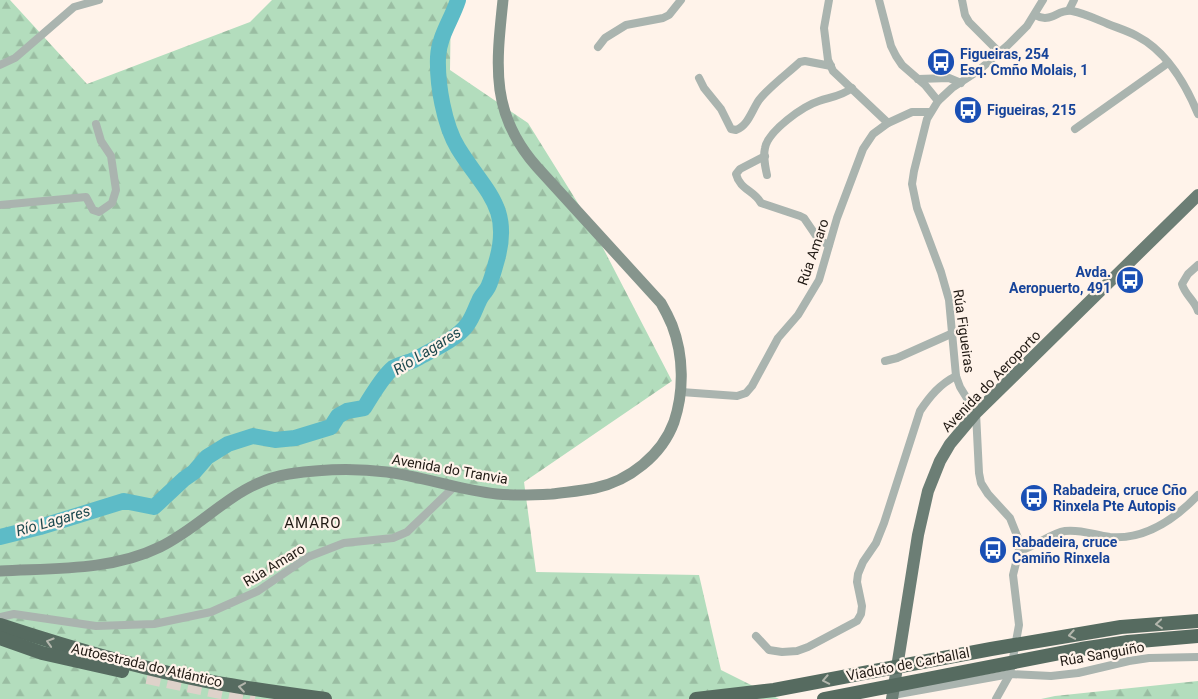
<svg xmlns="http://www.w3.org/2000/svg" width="1198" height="699" viewBox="0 0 1198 699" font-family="Roboto,sans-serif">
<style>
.forest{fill:url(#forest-firs)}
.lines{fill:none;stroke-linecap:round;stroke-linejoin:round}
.river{stroke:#5dbbc7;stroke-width:16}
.highway-tunnel{stroke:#ded2ca;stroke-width:14;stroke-dasharray:14 7;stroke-linecap:butt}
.street{stroke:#aab4af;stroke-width:8}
.secondary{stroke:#86958d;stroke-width:11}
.primary{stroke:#6c7e75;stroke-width:12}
.highway{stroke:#566b60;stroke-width:14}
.oneway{stroke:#b3b6ac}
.labels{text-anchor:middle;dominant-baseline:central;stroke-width:4.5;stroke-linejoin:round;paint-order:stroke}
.transit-label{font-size:14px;font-weight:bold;fill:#164399;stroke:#fff3ea;text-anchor:start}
.street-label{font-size:14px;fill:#211a14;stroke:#fff3ea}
.water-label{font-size:15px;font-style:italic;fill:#1e494f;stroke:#fff3ea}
.neighbourhood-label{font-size:15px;letter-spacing:1px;fill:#211a14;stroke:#fff3ea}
</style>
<defs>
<pattern id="forest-firs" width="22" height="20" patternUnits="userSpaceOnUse" patternTransform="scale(1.25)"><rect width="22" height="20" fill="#b3ddbd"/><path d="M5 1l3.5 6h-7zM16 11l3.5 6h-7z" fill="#9abda2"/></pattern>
</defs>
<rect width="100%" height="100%" fill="#fff3ea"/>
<g class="forest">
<path d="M0,0H10L87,84L250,22L272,0H451L450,70L528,123L589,221L672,381L524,482L536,572L699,575L721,670L779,699H0Z"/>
<path d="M1198,681V699H1041L1055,696Z"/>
</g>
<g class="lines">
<path class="river" d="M0,537L40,527L124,501L154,507L184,479L194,472L207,457L228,444L253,436L275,440L295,438L331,427L338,416L347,411L364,408C370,398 384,375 393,368C399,364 408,363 414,360C430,351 457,339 467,325C473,317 475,309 479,301C481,295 487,291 489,285C492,278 494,270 496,263C513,207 485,192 458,148C444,125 437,84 438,57C439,36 452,19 458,0"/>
<path class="highway-tunnel" d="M147,677L255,699"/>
<g class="street">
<path d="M829,0L824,28L828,60L833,71L888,123"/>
<path d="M879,0L891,46L896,56L902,65L925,85L938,101"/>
<path d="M962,0L965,15L969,22L999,52"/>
<path d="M1069,10L1074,0"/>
<path d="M1035,15C1051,24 1057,9 1072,11C1084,13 1096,19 1108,24C1118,28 1128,31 1137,36C1166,51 1186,85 1198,114"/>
<path d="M598,47L605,38L626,25L663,18L669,15L681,0"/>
<path d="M0,65L15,58L74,7L99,0"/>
<path d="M699,78L704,88L721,109L731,129L736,130C748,126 752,110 759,100C770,86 787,74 800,62L805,61L831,66"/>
<path d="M918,79L949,78L961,83"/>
<path d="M1075,129L1168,63"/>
<path d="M765,156L740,169L736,174C740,190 754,190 761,203L800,216L804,218L819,240L829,245"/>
<path d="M767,175C765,166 763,157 765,148C768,131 803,106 819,101C831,97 842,96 852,88"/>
<path d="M0,205L86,197L93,210L99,212L112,203L116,190L111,156L101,141L96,124"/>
<path d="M1198,265L1188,274L1182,284C1185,295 1195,301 1198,311"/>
<path d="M885,361L897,358L953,333"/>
<path d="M681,392L737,396L746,393L752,386L778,338L798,315L819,280L837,218L863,149L873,134L888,123L912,112H930"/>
<path d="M1019,551C1035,547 1051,533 1065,531C1081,529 1094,535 1110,537C1145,540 1176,518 1198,495"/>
<path d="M0,617L14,614L96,626L154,624L211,612L258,591L308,557L344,543L393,538L407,532L455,486"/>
<path d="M756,636L769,650L782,652L797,651L808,647L857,621L861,614L862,606L857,582L858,574L863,562L876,543L884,523L920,411C930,396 940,384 956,376"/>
<path d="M893,695L1010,674L1051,676L1078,673L1129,661L1149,658L1198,657"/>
<path d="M996,699L1010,674L1019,625L1013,575L1019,551L1018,538L1010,518L988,494L981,483L979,473L976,413L960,387L956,376L949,300L941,272L917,208L912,184L914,171L927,119L938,101L952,88L978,71L1008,45L1027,26L1043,0"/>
</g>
<path class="secondary" d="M0,571C53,568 111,571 160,547C207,524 234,483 289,474C321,469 356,468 387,472C424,477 460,490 497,494C515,496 534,495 552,494C566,492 581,491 595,488C629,481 662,455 674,422C684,392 684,356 672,325C669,318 665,310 661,303L537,167C490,114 496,66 503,0"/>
<path class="primary" d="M892,699L918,535L928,491L940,461L950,444L976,413L1198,195"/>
<g class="highway">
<path d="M0,625C70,648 140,669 212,682C250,689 288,694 325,699"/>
<path d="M0,638L42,653L122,671"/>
<path d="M696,699L774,690L991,649L1121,627L1198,621"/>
<path d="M824,699L1081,649L1128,642L1198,636"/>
</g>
</g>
<defs><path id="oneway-chevron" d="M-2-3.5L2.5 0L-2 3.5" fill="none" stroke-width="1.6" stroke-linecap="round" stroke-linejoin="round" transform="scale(1.25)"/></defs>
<g class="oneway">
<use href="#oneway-chevron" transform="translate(1159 624) rotate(175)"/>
<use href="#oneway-chevron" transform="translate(1072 635) rotate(170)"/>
<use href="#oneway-chevron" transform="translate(50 642) rotate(-163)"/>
<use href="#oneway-chevron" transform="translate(826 680) rotate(169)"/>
<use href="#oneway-chevron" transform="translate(242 687) rotate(-172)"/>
</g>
<defs>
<symbol id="bus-disc" viewBox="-11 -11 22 22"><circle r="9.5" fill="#1a4fb4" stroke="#fff3ea"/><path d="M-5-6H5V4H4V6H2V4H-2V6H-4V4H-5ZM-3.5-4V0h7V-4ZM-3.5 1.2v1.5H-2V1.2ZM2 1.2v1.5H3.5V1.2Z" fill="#fff"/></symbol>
</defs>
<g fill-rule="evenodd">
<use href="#bus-disc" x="925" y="46" width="32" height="32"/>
<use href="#bus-disc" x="952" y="94" width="32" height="32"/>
<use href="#bus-disc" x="1114" y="264" width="32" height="32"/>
<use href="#bus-disc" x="1018" y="482" width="32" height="32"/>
<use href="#bus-disc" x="977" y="534" width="32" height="32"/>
</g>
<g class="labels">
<g class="transit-label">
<text x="960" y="54">Figueiras, 254<tspan x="960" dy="16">Esq. Cmño Molais, 1</tspan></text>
<text x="987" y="110">Figueiras, 215</text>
<text x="1111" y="272" text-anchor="end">Avda.<tspan x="1111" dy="16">Aeropuerto, 491</tspan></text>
<text x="1053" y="490">Rabadeira, cruce Cño<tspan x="1053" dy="16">Rinxela Pte Autopis</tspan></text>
<text x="1012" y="542">Rabadeira, cruce<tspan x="1012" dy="16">Camiño Rinxela</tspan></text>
</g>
<g class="street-label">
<text transform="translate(813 252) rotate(-71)">Rúa Amaro</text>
<text transform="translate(964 331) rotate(82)">Rúa Figueiras</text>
<text transform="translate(991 381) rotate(-46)">Avenida do Aeroporto</text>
<text transform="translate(450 469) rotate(10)">Avenida do Tranvia</text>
<text transform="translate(274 565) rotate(-31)">Rúa Amaro</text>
<text transform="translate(1102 654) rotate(-10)">Rúa Sanguiño</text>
<text transform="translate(908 664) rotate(-11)">Viaduto de Carballal</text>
<text transform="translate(147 665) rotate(13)">Autoestrada do Atlántico</text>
</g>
<g class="water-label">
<text transform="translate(427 351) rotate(-32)">Río Lagares</text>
<text transform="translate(53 521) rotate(-16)">Río Lagares</text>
</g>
<g class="neighbourhood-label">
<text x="313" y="523">AMARO</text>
</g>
</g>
</svg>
